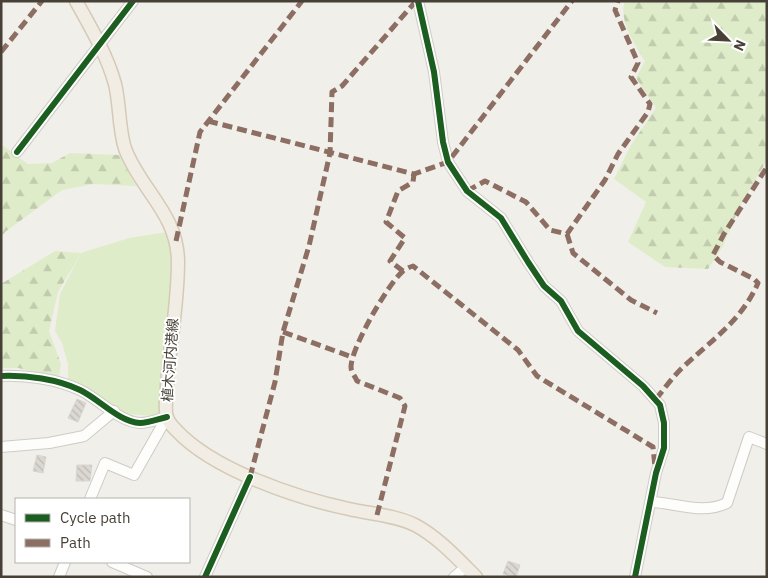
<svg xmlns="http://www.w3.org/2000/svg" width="768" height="578" viewBox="0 0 768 578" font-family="'IBM Plex Sans','Noto Sans JP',sans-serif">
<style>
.green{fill:#dfecc9}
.forest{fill:url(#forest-firs)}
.building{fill:url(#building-back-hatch);stroke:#d9d6d0}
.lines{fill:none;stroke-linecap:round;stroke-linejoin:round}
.minor-casing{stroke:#cfccc7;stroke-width:12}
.major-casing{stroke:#d4cab7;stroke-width:15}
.minor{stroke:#fdfdfc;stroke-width:10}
.major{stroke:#f1ece4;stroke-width:12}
.quiet{stroke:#8d6e63;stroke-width:5;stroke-dasharray:10 5;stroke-linecap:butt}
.cycleway-casing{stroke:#fff;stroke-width:9}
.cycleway{stroke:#1b5e20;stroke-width:6}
.labels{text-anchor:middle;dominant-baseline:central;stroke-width:4;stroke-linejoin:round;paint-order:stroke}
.street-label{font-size:14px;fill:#474036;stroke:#fff}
</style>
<defs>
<pattern id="forest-firs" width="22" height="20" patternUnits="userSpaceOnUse" patternTransform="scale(1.25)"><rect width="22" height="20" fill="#dfecc9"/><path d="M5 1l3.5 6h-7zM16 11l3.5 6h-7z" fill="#c1cbad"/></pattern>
<pattern id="building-back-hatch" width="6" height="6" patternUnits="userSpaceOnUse" patternTransform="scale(1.25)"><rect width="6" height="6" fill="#dbd8d2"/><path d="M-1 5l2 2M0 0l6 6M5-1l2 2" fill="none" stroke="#bdbab5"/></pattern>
</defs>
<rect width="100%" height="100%" fill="#f1efea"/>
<path class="green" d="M167,232L178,261L167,417L127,414L87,388L68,380V364L62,343L55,331L60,294L81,253L129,238Z"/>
<g class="forest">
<path d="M625,1H767V160L739,208L723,246L708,269L665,267L628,242L646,202L614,179L631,145L656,108L636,78L645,61C635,45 618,20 625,1Z"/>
<path d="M1,144L28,164L52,163L70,153L119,155L136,186L94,184L62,190L5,232L1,239Z"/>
<path d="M55,251L81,253L58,292L49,331L61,364L59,377L18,368H1V284Z"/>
</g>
<g class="building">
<path d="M77,399L86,403L78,422L68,418Z"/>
<path d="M37,455L46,457L43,473L33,471Z"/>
<path d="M77,465H92L90,481H76Z"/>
<path d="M508,561L520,565L516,577L503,574Z"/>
</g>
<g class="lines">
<defs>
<g id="minor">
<path d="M418,1L434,72L443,142L448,162L467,191L501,218L528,262L544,286L561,301L578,331L643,386L660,405L664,423V448L656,473L635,577"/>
<path d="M17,152L133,1"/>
<path d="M1,376C27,375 57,379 80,390C99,399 119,422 140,423C149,423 158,419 167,417"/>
<path d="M1,447L49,443L84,436L114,411"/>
<path d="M90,499L105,463L134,475L167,417"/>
<path d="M651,502C678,503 701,515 727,503L749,437L767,444"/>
<path d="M1,515L16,520"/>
<path d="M112,562L147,577"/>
<path d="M59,577L65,562"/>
<path d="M205,577L250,477"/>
<path d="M454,577L466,567"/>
</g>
<path id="major" d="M76,1C91,28 107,55 115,84C120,104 119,135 126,151C142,191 178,215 178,262C178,303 170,344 167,385C167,394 164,409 167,417C168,421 173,427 176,430C213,470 297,498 349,509C370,514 395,515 415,525C438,537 458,559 476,577"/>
</defs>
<use href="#minor" class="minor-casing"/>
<use href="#major" class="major-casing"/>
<use href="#minor" class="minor"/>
<use href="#major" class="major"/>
<g class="quiet">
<path d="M1,52L42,1"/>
<path d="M208,121L414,174L448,162L572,1"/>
<path d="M467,191L485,181L526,202L550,230L567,234L605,180L618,154L648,112L650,104L631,77L638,63L615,10L618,1"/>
<path d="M567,234L573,253L631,300L657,313"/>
<path d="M176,241L200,132L302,1"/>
<path d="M403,271L390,261L405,238L386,222L398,191L413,182L414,174"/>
<path d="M283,332L352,357"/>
<path d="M656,399C664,389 672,378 681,369C710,341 741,322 758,283L754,279L720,262L713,255L724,234L767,167"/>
<path d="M250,477L275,382L283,332L309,246L330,153L332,92L342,86L416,1"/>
<path d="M377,515L405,406L400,398L357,381C355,376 351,372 351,367C351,348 388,284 403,271C405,269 410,267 413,266L518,350L537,376L653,447L655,467"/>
</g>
<defs>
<g id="cycleway">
<path d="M418,1L434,72L443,142L448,162L467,191L501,218L528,262L544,286L561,301L578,331L643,386L660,405L664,423V448L656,473L635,577"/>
<path d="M17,152L133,1"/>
<path d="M1,376C27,375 57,379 80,390C99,399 119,422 140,423C149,423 158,419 167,417"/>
<path d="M205,577L250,477"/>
</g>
</defs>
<use href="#cycleway" class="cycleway-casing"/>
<use href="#cycleway" class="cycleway"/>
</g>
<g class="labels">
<g class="street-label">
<text transform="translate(170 360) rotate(-86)">植木河内港線</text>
</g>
</g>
<rect width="768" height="578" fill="none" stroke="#474036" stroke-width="5"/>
<rect x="15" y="498" width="175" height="65" fill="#ffffff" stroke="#b5b3af"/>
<rect x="25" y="514" width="25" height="8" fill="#1b5e20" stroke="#b5b3af"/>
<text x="60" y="523" font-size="15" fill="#474036">Cycle path</text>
<rect x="25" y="539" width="25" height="8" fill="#8d6e63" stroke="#b5b3af"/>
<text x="60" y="548" font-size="15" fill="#474036">Path</text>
<g transform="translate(728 40) rotate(114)" stroke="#ffffff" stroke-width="4" paint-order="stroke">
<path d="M0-4L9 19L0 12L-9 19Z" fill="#474036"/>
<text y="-8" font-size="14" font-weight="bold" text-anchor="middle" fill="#474036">N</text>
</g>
</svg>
